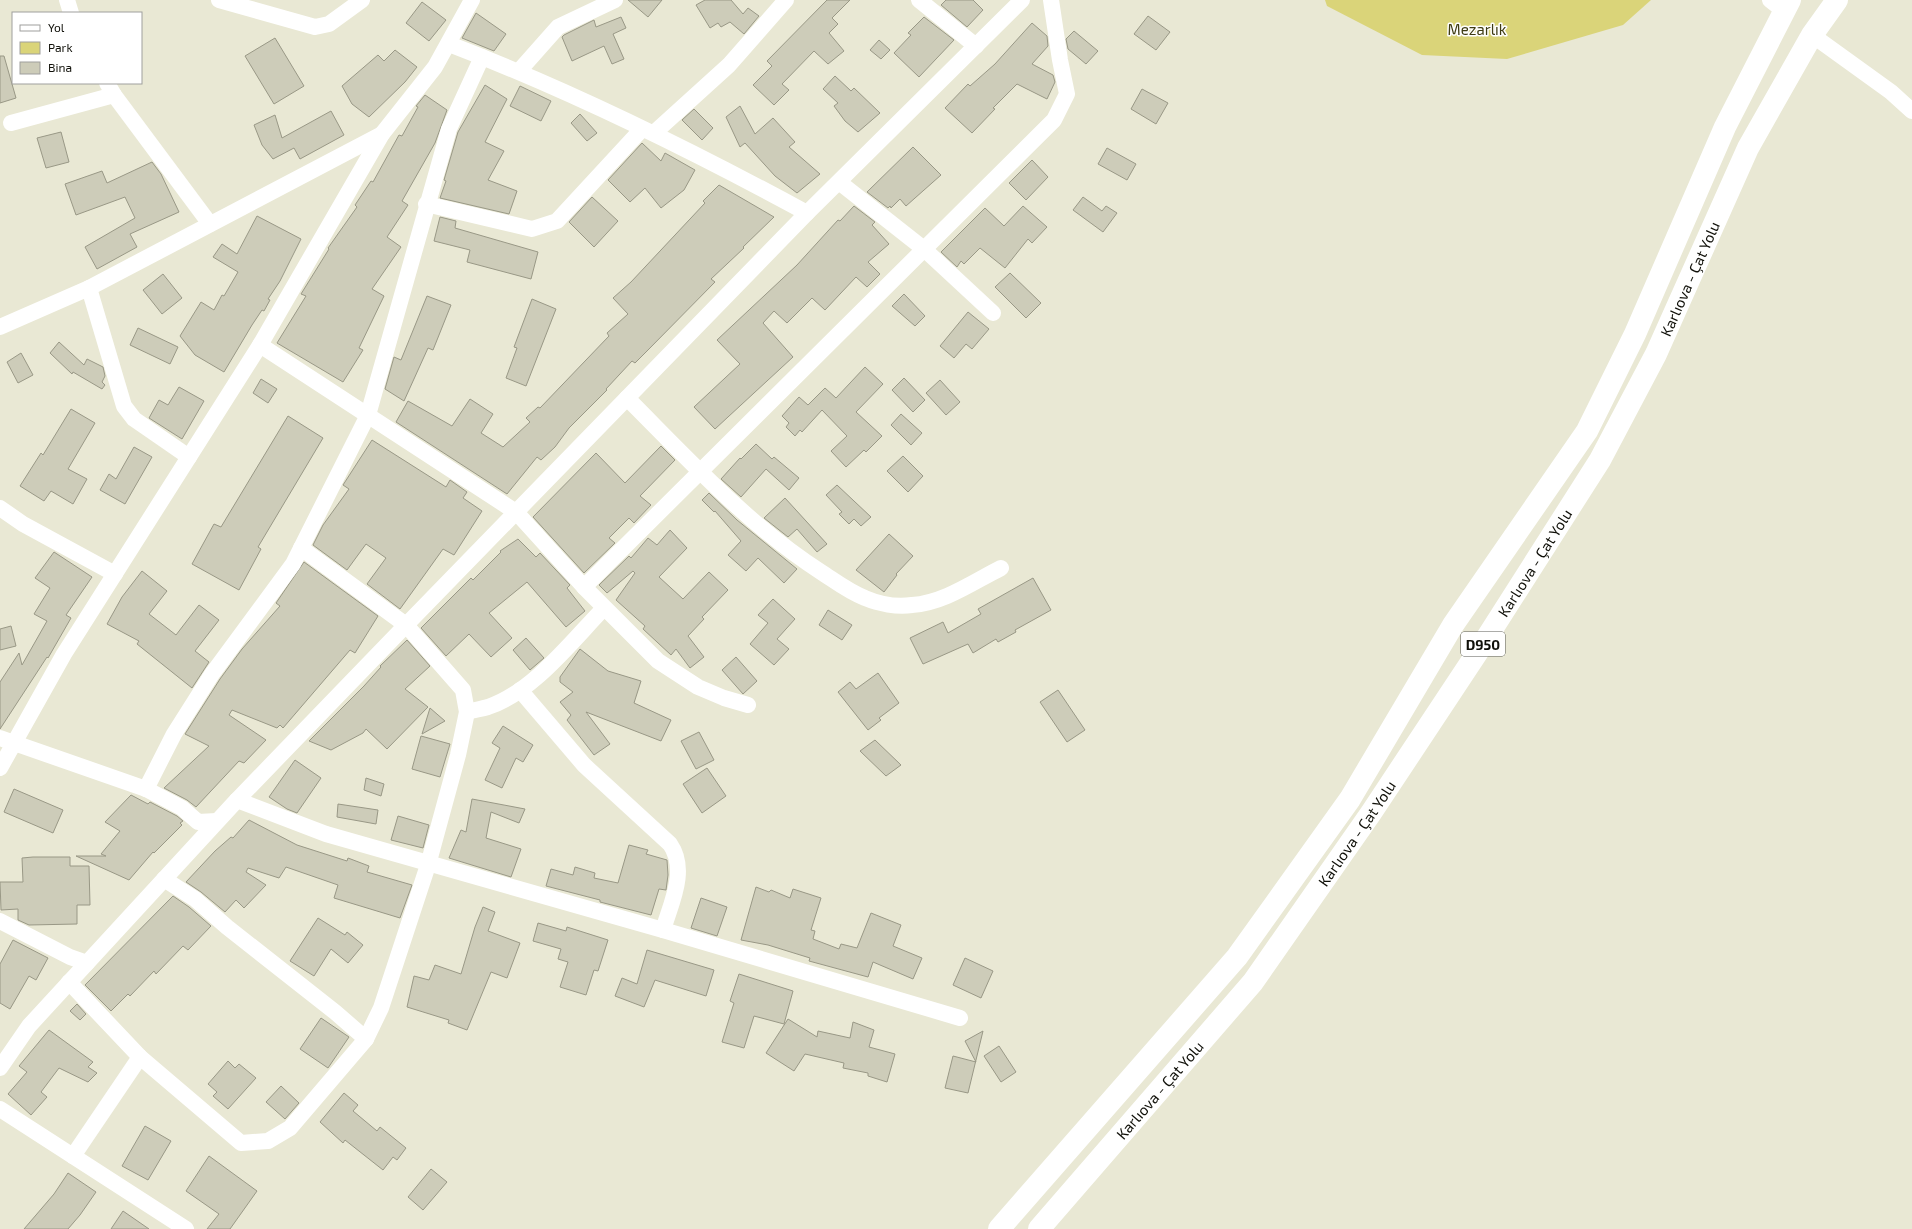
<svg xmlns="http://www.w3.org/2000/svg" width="1912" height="1229" viewBox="0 0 1912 1229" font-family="'Exo 2',sans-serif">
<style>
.green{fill:#dad479}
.building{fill:#cdccb9;stroke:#999886}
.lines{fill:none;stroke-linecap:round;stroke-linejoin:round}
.minor{stroke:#fff;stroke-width:16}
.highway{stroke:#fff;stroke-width:22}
.labels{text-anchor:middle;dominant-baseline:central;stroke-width:3;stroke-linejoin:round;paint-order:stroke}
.shield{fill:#fff;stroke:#585853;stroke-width:1}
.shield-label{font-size:14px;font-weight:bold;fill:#101009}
.park-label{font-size:15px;fill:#3e3b13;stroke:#fff}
.street-label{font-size:15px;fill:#101009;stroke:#fff}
</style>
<rect width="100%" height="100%" fill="#e9e8d4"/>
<path class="green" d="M1325,0H1651L1623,25L1507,59L1422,55L1327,6Z"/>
<g class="building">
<path d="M628,0H662L648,17Z"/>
<path d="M705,0H731L743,14L748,8L759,16L744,34L730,22L721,27L718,23L710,28L696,5Z"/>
<path d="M827,0H850L832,18L838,24L829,33L844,51L828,64L814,51L782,84L789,90L774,105L753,85L772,66L767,61Z"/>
<path d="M946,0H973L983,10L967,27L941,5Z"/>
<path d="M422,2L446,20L429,41L406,23Z"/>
<path d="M476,13L506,34L494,51L462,38Z"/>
<path d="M1148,16L1170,32L1156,50L1134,34Z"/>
<path d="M621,17L626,28L613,34L624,59L612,64L604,46L572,61L562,37L564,35L594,20L596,27Z"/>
<path d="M924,17L954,40L919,77L894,53L911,35L908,33Z"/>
<path d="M1032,23L1047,36L1048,46L1032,64L1053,75L1055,82L1047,99L1017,84L993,108L995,109L972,133L945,108L968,84L970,86L995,64Z"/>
<path d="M1074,31L1098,51L1086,64L1068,49L1066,39Z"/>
<path d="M275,38L304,86L274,104L245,56Z"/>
<path d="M879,40L890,50L881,59L870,50Z"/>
<path d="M395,50L417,67L405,82L369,117L352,104L342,86L378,55L384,61Z"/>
<path d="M0,56H4L16,98L0,103Z"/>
<path d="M835,76L851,91L854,88L880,113L858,132L845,121L834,106L838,103L823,89Z"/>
<path d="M485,85L507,99L485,142L504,151L488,180L517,191L509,214L440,198L446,181L444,180L458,132Z"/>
<path d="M520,86L551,101L541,121L510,106Z"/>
<path d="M1142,89L1168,103L1156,124L1131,109Z"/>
<path d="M425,95L447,110L435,143L402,201L408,205L387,237L401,247L372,289L384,296L359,348L363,350L343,382L277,343L306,296L301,294L329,249L328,248L357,207L355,205L371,181L373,182L399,135L402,136L418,107L416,106Z"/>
<path d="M740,106L755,134L773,118L795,142L789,147L820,174L797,193L775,176L745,143L740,147L726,117Z"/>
<path d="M694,109L713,128L702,140L682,120Z"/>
<path d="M331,111L344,135L300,159L294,148L273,159L262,145L254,125L275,115L282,138Z"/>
<path d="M580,114L597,133L587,141L571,123Z"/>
<path d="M61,132L69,162L46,168L37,138Z"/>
<path d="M642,143L661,161L665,153L695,170L684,190L661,208L645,188L630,202L608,180Z"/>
<path d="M913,147L941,175L906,206L900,199L891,208L890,206L888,208L867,192Z"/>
<path d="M1107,148L1136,164L1127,180L1098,164Z"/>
<path d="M1032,160L1048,177L1026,200L1009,183Z"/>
<path d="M152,162L161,174L179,212L130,234L137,247L97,269L85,247L135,218L125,197L76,215L65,184L102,171L107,183Z"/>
<path d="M719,185L774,217L743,247L744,248L711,279L715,282L647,351L635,363L632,361L606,389L607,390L569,428L555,447L541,460L537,457L507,494L396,422L408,401L452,426L470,399L493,414L481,433L503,447L530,422L526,418L538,407L540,408L609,336L607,333L628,314L613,298L631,282L705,203L703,201Z"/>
<path d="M592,197L618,221L594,247L569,222Z"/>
<path d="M1083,197L1102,211L1106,206L1117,213L1103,232L1073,210Z"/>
<path d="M854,206L875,222L872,225L889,244L868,262L880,274L867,287L856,277L825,310L812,298L787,323L774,311L763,323L793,357L715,429L694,407L740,364L717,340L797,265L838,220L840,221Z"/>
<path d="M1023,206L1047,227L1032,243L1028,239L1005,268L980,248L964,264L961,261L957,267L941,252L985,208L1004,226Z"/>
<path d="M257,216L301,239L280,281L268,299L270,300L264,311L262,310L252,325L224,372L195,355L180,336L201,302L214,310L222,295L224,296L238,272L213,257L222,244L237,254Z"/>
<path d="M440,217L456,221L455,228L538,252L531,279L467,262L470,250L434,241Z"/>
<path d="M1010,273L1041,303L1026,318L995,287Z"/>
<path d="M163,274L182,298L162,314L143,290Z"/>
<path d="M904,294L925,316L915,326L892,306Z"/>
<path d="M427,296L451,305L433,350L428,348L404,401L385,389L394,357L401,360Z"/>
<path d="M532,299L556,309L526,386L506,378L517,348L514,347Z"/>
<path d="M968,312L989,329L972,349L966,344L954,358L940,346Z"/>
<path d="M138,328L178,347L170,364L130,345Z"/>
<path d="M59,342L84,365L87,359L103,367L105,376L102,382L105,385L102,389L73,372L72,374L50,353Z"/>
<path d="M21,353L33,375L18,383L7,362Z"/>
<path d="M865,367L883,384L856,412L882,436L866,452L864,450L846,467L831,451L847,436L822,410L802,432L800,430L795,436L786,427L789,423L782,416L799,397L808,405L825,388L836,398Z"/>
<path d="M904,378L925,400L913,412L892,390Z"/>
<path d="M261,379L277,389L268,403L253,393Z"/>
<path d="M940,380L960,402L946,415L926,393Z"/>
<path d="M179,387L204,401L182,439L149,418L159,400L168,405Z"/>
<path d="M71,409L95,423L68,469L87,479L73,504L51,491L44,501L20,486L41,453L43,455Z"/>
<path d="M901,414L922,433L911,445L891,425Z"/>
<path d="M288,416L323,438L258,547L261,549L239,590L192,564L214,524L221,527Z"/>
<path d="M372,440L446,487L450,480L467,492L463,498L482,511L454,555L443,549L400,609L367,584L386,558L366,544L347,570L313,545L323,525L349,489L343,485Z"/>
<path d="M756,444L772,459L774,457L799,478L789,490L766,469L741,497L721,479L740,458L741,459Z"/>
<path d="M661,446L675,460L640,496L651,505L634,523L629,518L609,538L615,543L584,573L533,517L596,453L625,483Z"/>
<path d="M134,447L152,457L125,504L100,490L109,474L116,479Z"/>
<path d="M903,456L923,476L908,492L887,471Z"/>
<path d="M837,485L871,517L861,526L854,519L849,524L839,514L842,512L826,495Z"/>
<path d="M709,493L737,520L797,569L784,583L758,558L746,571L728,555L741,541L715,511L714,512L702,500Z"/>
<path d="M785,498L827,544L817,552L797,529L788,537L764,518Z"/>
<path d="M670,530L687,548L659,577L683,599L709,572L728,590L702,617L704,619L688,636L704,657L690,668L676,649L671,655L643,629L645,626L616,600L635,573L633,571L607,593L599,585L629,556L631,558L648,538L657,545Z"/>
<path d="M889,534L913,556L896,574L897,575L884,592L856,570Z"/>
<path d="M518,539L536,557L540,553L570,585L567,588L585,611L566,627L527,582L489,613L512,638L491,657L469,634L446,656L421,628L471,578L473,580L501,552L500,551Z"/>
<path d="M54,552L92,577L66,615L71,618L48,658L47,657L0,729V682L19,653L22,665L47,621L34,614L50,588L35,578Z"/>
<path d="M304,562L378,616L355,653L350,650L283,728L280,725L277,728L232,710L229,715L266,740L244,763L239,761L196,807L187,800L164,788L209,746L185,734L220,679L242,649L280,606L276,603Z"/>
<path d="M142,571L167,591L149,614L176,635L199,605L219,620L195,651L209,662L192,688L137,644L139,641L107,624L122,597Z"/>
<path d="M1033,578L1051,610L1015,630L1016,632L998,642L996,639L973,653L968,644L923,664L910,638L943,622L948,633L981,614L978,609Z"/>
<path d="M773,599L795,619L777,639L789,649L774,665L750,644L768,623L758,615Z"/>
<path d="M828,610L852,625L842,640L819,625Z"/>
<path d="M11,626L16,646L0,650V629Z"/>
<path d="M526,638L544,658L530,670L513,650Z"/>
<path d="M407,640L430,666L405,689L428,707L387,749L366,729L363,733L331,750L309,741L364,686L381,667L380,666Z"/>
<path d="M580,649L608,671L641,681L634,703L671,720L661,741L586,712L610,744L594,755L567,720L571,715L560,702L573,692L560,682V677Z"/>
<path d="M736,657L757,681L743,694L722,670Z"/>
<path d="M878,673L899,703L879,718L881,720L868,730L838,692L850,682L856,689Z"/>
<path d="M1058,690L1085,730L1067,742L1040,702Z"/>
<path d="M430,708L445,721L422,734Z"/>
<path d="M503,726L533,745L523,762L516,758L502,788L485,780L500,748L492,743Z"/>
<path d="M699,732L714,760L696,769L681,741Z"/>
<path d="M421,736L450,744L440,777L412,769Z"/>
<path d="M875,740L901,765L886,776L860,751Z"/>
<path d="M295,760L321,778L297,813L287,809L269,797Z"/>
<path d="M707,768L726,796L702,813L683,784Z"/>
<path d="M366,778L384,784L381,796L364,790Z"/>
<path d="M14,789L63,810L53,833L4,812Z"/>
<path d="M131,795L148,804L150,802L177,816L183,821L180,823L182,825L154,853L153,852L129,880L76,856H106L101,854L120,831L105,822Z"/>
<path d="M472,799L525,809L519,823L491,812L486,838L521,849L511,877L449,858L461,830L466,832Z"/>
<path d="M338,804L378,810L376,824L337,817Z"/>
<path d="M398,816L429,825L423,848L391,840Z"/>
<path d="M249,820L297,845L347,861L348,858L369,866L367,872L412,885L400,918L334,898L338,885L286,867L279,878L248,868L246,872L266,885L244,908L236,900L225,912L201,892L186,882L215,851L231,837L233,838Z"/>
<path d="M629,845L648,850L646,854L667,860L668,875L666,890L659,889L651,915L600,902V900L546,886L551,869L573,875L575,867L595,873L594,878L618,883Z"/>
<path d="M33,857H70V866H89L90,905H77V924L29,925L18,920V909L1,910L0,882H23L22,858Z"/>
<path d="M756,887L769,892L771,890L790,898L793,889L821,898L811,930L815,931L813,939L839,949L841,944L857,948L871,913L901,925L893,946L922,958L913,979L873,962L868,977L809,961L810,958L768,945L741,940Z"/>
<path d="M173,896L189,907L211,926L188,950L183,946L156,974L154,971L130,996L128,994L111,1011L85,985Z"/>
<path d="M701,898L727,907L717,936L691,928Z"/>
<path d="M483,907L495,912L488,931L520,943L507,978L491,972L467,1030L448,1023L449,1020L407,1007L414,976L429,980L435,965L461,974L475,927Z"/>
<path d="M318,918L345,935L347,932L363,945L348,963L331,949L314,976L290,961Z"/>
<path d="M538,923L566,931L567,927L608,940L598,971L594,970L586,995L560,987L568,962L558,959L561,949L533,941Z"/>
<path d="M13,940L48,958L36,980L29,976L10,1009L0,1003V964Z"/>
<path d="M647,950L714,970L706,996L655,980L644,1007L615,996L622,978L637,984Z"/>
<path d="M965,958L993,971L981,998L953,985Z"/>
<path d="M739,974L793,991L784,1024L754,1016L744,1048L722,1042L734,1003L730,1001Z"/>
<path d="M77,1004L86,1014L80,1020L70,1011Z"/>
<path d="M321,1018L349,1037L328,1068L300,1049Z"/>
<path d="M788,1019L817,1037L818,1031L850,1038L853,1022L874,1030L869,1047L895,1054L887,1082L868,1076V1073L843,1068L844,1063L805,1054L794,1071L766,1053Z"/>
<path d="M49,1030L93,1062L88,1067L97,1073L88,1082L59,1068L41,1092L47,1097L31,1115L8,1094L27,1072L19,1066Z"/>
<path d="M983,1031L968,1093L945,1088L953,1056L976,1062L965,1041Z"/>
<path d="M999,1046L1016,1072L1001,1082L984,1056Z"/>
<path d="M228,1061L235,1068L239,1064L256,1078L228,1109L213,1096L217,1092L208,1084Z"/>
<path d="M281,1086L299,1103L285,1119L266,1102Z"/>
<path d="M344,1093L358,1105L353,1111L377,1131L380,1127L406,1148L397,1160L393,1157L383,1170L345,1140L343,1143L320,1122Z"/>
<path d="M145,1126L171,1141L148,1180L122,1166Z"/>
<path d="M209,1156L257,1191L230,1229H207L219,1214L186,1191Z"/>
<path d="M431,1169L447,1182L423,1210L408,1197Z"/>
<path d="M68,1173L96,1192L80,1215L68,1229H24L54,1194Z"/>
<path d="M123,1211L149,1229H111Z"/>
</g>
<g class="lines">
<g class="minor">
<path d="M67,0L71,13"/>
<path d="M219,0L315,27L329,24L362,0"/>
<path d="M919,0L976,46"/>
<path d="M1770,0L1784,11"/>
<path d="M1812,35L1891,92L1912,111"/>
<path d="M449,44C572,91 691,150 807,213"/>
<path d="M519,71L558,27L615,0"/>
<path d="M107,83L114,95L210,224"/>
<path d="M11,123L114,95"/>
<path d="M654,133L729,65L786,0"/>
<path d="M839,182L924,249L993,313"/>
<path d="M426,204L532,229L557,221L642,129"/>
<path d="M89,288L124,406L134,419L189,457"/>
<path d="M0,327L89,288L382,134"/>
<path d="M260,345L516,512L584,587L658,661L698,687L724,698L748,705"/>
<path d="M627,398C688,459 748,525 821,572C835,581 849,592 865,598C879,604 897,607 912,605C944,603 973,582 1001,568"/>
<path d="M0,508L23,524L115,574"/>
<path d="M584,587L1054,120L1067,94L1060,60L1051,0"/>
<path d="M520,690L584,765L670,844C688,870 671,903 663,930"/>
<path d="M467,712C474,710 481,709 488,707C533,692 572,641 604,608"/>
<path d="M0,738L146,789L182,808L198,822L217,821"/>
<path d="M0,768L64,654L260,345L382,134L435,67L472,0"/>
<path d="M146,789L174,734L212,674L293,564L368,415L449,129L482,57"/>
<path d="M237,800L326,834L663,930L960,1018"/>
<path d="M164,879L195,899L227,927L335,1012L366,1039"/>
<path d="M0,921L70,957L87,963"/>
<path d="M69,982L140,1057L241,1143L268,1141L290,1128L366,1039L381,1008L428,865L458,755L467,712L463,690L406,625L301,548"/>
<path d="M0,1068L29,1026L237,800L406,625L807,213L1022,0"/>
<path d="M0,1109L186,1229"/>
<path d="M73,1156L140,1057"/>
</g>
<g class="highway">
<path d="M999,1229L1237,957L1350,799L1453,625L1587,431L1635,334L1725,127L1790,0"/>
<path id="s1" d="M1039,1229L1253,982L1371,813L1477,653L1600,460L1656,354L1748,148L1812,35L1837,0"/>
</g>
</g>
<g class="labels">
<rect class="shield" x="1461" y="632" width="44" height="24" rx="3"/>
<g class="shield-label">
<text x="1483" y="644">D950</text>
</g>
<g class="park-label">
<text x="1477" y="29">Mezarlık</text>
</g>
<g class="street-label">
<text stroke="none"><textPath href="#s1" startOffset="1156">Karlıova - Çat Yolu</textPath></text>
<text stroke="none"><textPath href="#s1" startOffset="832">Karlıova - Çat Yolu</textPath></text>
<text stroke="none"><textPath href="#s1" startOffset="508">Karlıova - Çat Yolu</textPath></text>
<text stroke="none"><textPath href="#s1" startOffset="184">Karlıova - Çat Yolu</textPath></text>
</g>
</g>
<rect x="12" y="12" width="130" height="72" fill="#ffffff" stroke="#9f9f9d"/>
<rect x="20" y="25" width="20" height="6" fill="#ffffff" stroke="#9f9f9d"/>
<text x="48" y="32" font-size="12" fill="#101009">Yol</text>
<rect x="20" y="42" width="20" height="12" fill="#dad479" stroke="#9f9f9d"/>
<text x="48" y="52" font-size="12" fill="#101009">Park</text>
<rect x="20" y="62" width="20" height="12" fill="#cdccb9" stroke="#9f9f9d"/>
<text x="48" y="72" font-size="12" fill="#101009">Bina</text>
</svg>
